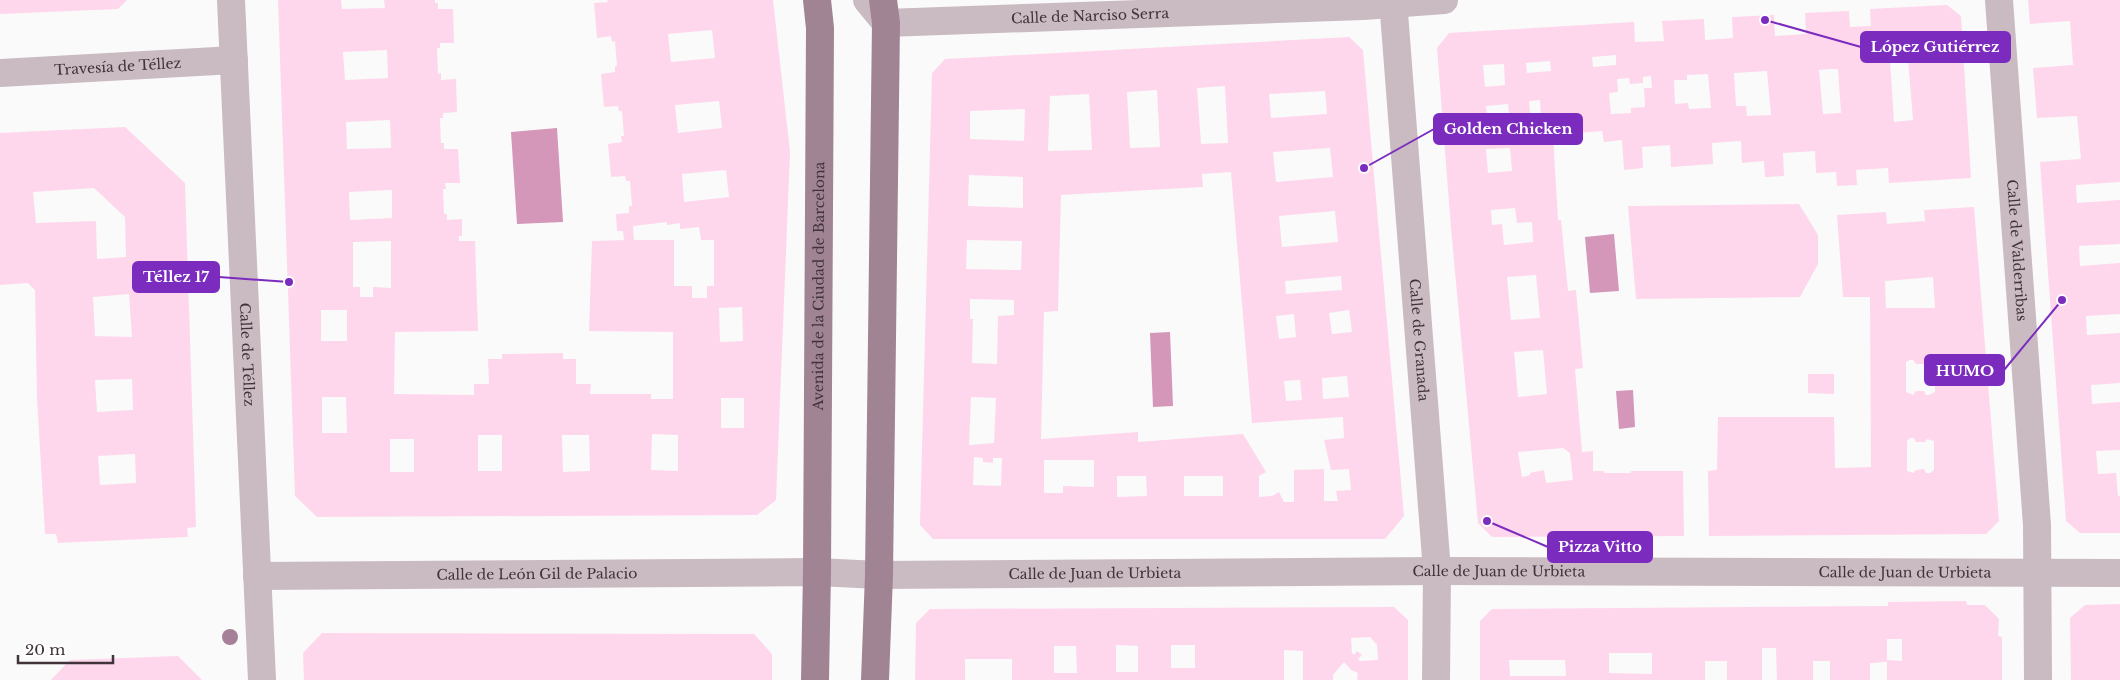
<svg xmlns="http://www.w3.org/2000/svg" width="2120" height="680" viewBox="0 0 2120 680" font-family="'Libre Baskerville',serif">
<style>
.water{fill:#d496b9}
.building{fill:#fed7ec;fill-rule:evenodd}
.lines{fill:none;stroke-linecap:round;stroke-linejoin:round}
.minor{stroke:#cabac2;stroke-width:28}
.primary{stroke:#a08493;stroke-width:28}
.tree{fill:#a67f98}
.labels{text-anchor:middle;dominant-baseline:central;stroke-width:4;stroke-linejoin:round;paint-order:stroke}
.street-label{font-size:14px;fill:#40333a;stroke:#fff}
.leader{fill:none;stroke:#7b2cbf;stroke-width:2}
.callout-dot{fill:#7b2cbf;stroke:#fff;stroke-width:2}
.callout{fill:#7b2cbf;stroke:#7b2cbf;stroke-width:2}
.callout-label{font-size:15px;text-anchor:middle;font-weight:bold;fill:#fff}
</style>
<rect width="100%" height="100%" fill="#fafafa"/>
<g class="water">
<path d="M557,128L563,222L517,224L511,132Z"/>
<path d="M1614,234L1619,291L1590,293L1585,237Z"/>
<path d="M1170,332L1173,406L1153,407L1150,333Z"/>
<path d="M1633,390L1635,427L1619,429L1616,391Z"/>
</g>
<g class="building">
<path d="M0,0H127L118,9L0,14Z"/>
<path d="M278,0H341L342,9L385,8L384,0H435V3H438V9H453L454,43H440V48H437L438,74L441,73V80L456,79L457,112L443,113V118H440L441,143H444V149H458L460,183H445L446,189H443L444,214H447V220L462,219V236H459V241H475L478,331L395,332L394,394L474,395V384H489L488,359H502V354L563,353V359H576V384H591L590,394H651V399H673V332L589,331L592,241L624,240L623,231H617L616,214L629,213V206H632L630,181H626L625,176L611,177L608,144L622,142L621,136H624L622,111H619L618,106L604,107L601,74L615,72V66H617L615,41L612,42L611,36L597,38L594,3L608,2L607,0H773L790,152L776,500L757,515L317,517L295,496ZM712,30L715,58L671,62L668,34ZM387,50L388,78L345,80L343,52ZM719,101L722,128L678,133L675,105ZM390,120L391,148L347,149L346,122ZM726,170L729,197L684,202L682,174ZM392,190V218L350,220L349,192ZM667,222V225L680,223V229L699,227L701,240H714V286H707V298H692V286H674V240H634L633,226ZM391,241V288L373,287V297H360V287H353V242ZM742,307L743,341L720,342L719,308ZM321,310H347V341H321ZM322,397H346L347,433H322ZM721,398H744V428H721ZM652,434L678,435V471L651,470ZM478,435H502V471H478ZM562,435H589L590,471L563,472ZM390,439H414V472H390Z"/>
<path d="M2028,0H2120V182L2076,185L2077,203L2120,200V244L2079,246L2080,266L2120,263V314L2086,316L2087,335L2120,333V383L2091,385L2092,404L2120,402V450L2096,451L2098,474L2116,473L2118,496H2120V533H2080L2066,521L2040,162L2081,159L2077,116L2037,118L2033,68L2073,65L2070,21L2030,24Z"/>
<path d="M1947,5L1961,16L1971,178L1889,183L1888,168L1856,170L1857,185L1837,186L1836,172L1816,173L1815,151L1783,153L1784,176L1765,177L1764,161L1742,163L1741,141L1712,143L1713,164L1671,167L1670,145L1642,147L1643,168L1624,170L1622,140L1604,142L1602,131L1553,135L1558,220H1561L1568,291L1576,290L1583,368L1575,369L1582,452L1593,451V471H1604V473H1631V471H1683L1684,536L1492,537L1478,523L1451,228L1437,48L1449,33L1634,22L1635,42L1664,41L1662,21L1704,19L1705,40L1733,38L1732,17L1774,15L1775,36L1806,34L1805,13L1849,11L1850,27L1871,26L1870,9ZM1616,55V65L1593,67L1592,57ZM1908,59L1913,120L1894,122L1890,60ZM1550,61L1551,71L1527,73L1526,63ZM1504,64L1505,85L1485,87L1483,65ZM1829,69H1838L1841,113L1823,114L1819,70ZM1767,71L1771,115L1747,116L1746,106H1736L1734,73ZM1708,74L1711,108L1689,109L1688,103L1675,104L1674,80H1687V75ZM1651,76L1652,88H1644L1645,107L1631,108V113L1611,114L1609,93L1618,92L1617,79L1629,78L1630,84L1643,83V77ZM1540,100L1541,120L1531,121L1529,101ZM1508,104L1510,124L1488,126L1486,106ZM1510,148L1512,171L1488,173L1486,149ZM1515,208L1517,223L1532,222L1533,242L1504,245L1502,224L1492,225L1491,210ZM1536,275L1540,318L1511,320L1507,277ZM1543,350L1547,394L1518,397L1514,352ZM1563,448L1570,453L1573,480L1546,483L1544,470L1530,473V475L1522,477L1518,452Z"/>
<path d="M1349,37L1363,50L1404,516L1385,539H933L920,525L932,73L945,59ZM1225,86L1228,143L1201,144L1197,88ZM1157,90L1160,147L1130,148L1127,92ZM1325,91L1327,114L1271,118L1269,94ZM1089,94L1092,150L1048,151L1050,96ZM1025,109L1024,141L970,139V111ZM1330,148L1333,177L1276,182L1273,152ZM1231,172L1252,423L1343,417L1344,438L1324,440L1331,470L1349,469L1351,490L1336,491L1338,501H1324V469L1294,470V502H1284L1279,492L1272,496L1259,497V476L1266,472L1243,434L1138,442V432L1041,439L1044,312L1058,311L1061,195L1203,187L1202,174ZM969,175L1023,177V208L968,206ZM1335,211L1338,242L1282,247L1279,216ZM967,240L1022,241L1021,270L966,269ZM1341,276L1342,290L1286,294L1285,281ZM970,299L1014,300V315L998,316L997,364L972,363L973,319H970ZM1349,310L1352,332L1332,334L1329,313ZM1294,314L1296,337L1279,339L1276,316ZM1347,376L1349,397L1323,399L1322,378ZM1300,380L1302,400L1286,401L1284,381ZM971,397L996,398L994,443L969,445ZM974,457L983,458V462L993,463V458H1002L1001,486L973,485ZM1044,460H1094V487L1063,486V493H1044ZM1117,476H1146L1147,496L1117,497ZM1184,476H1223V496H1184Z"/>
<path d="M125,127L185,183L196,527L187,528L188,537L58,543L56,534H45L37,398L35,290L28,283L0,285V133ZM94,188L125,217L126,257L97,259L96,221L36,223L33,192ZM129,294L132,337L95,336L93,297ZM132,379L133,410L97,412L95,380ZM135,454L136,483L100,485L98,456Z"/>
<path d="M1799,204L1818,235V264L1800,297L1636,299L1628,206Z"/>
<path d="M1974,207L1999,521L1986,534L1709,536L1708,471L1717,470L1718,417H1834L1835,468L1871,467L1870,297H1843L1837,215L1886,212L1887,224L1925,221L1924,210ZM1933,277L1935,308H1886L1885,281ZM1910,360H1913L1916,364H1924L1926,360L1935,363V392L1929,395H1926L1924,391H1916L1913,395L1906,392V362ZM1910,438H1914L1916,442H1925L1927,439L1934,441V470L1930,473H1926L1924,469L1916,470L1914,473L1907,471V441Z"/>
<path d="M1808,374H1834V394L1808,393Z"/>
<path d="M1966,601L1967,605H1985L1999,619L1998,636L2002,637V680H1887V662L1870,663V680H1830V661H1813V680H1777L1776,648H1762V680H1727V661H1705V680H1480V621L1492,609L1888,606V602ZM1887,639H1902V661L1887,660ZM1609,653H1652V674L1609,673ZM1509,660H1565L1566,676H1510Z"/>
<path d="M2120,604V680H2071L2070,618L2085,605Z"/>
<path d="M1394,607L1408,620V680H1357L1358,673L1351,670L1344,662L1333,675V680H1303V651L1284,650V680H1012V659H965V680H915L916,623L930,609ZM1370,637L1377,645L1378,660L1360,661L1358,659L1362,655L1357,651L1354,655L1352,653L1351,638ZM1116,645L1138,646V672H1116ZM1171,645H1195V668H1171ZM1054,646H1076L1077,673H1054Z"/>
<path d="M322,633L754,634L772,654V680H304L303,653Z"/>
<path d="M178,656L202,680H51L70,660Z"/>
</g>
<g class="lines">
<g class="minor">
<path id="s1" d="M231,0L262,680"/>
<path id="s2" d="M867,0L886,23L1363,6L1444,0"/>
<path id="s3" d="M1393,0L1437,571L1436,680"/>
<path id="s4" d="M1999,0L2037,525L2038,680"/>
<path id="s5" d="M0,73L234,60"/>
<path id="s6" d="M257,576L817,572L879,575L1437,571L2120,573"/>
</g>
<g class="primary">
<path id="s7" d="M815,680L817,572L820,28L817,0"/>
<path d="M875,680L879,575L886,23L883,0"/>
</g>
</g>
<circle class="tree" cx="230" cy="637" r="8"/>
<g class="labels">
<g class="street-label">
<text stroke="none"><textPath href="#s2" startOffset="234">Calle de Narciso Serra</textPath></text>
<text stroke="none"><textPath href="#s5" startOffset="118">Travesía de Téllez</textPath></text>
<text stroke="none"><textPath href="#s4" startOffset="251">Calle de Valderribas</textPath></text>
<text stroke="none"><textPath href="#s7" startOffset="394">Avenida de la Ciudad de Barcelona</textPath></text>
<text stroke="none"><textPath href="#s3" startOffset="341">Calle de Granada</textPath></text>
<text stroke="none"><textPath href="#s1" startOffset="355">Calle de Téllez</textPath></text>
<text stroke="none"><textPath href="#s6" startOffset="1242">Calle de Juan de Urbieta</textPath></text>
<text stroke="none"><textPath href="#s6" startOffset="1648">Calle de Juan de Urbieta</textPath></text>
<text stroke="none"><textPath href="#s6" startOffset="280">Calle de León Gil de Palacio</textPath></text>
<text stroke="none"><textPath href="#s6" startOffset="838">Calle de Juan de Urbieta</textPath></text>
</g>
</g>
<path class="leader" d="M1765 20L1861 47M1364 168L1434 129M289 282L219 277M2062 300L2004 370M1487 521L1548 547"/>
<g class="callout-dot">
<circle cx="1765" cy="20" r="5"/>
<circle cx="1364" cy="168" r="5"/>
<circle cx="289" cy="282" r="5"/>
<circle cx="2062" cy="300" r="5"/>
<circle cx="1487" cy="521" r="5"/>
</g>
<g class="callout">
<rect x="1861" y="32" width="149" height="30" rx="5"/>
<rect x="1434" y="114" width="148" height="30" rx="5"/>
<rect x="133" y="262" width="86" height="30" rx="5"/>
<rect x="1925" y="355" width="79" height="30" rx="5"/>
<rect x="1548" y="532" width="104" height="30" rx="5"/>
</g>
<g class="callout-label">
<text x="1935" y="52">López Gutiérrez</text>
<text x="1508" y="134">Golden Chicken</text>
<text x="176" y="282">Téllez 17</text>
<text x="1965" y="376">HUMO</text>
<text x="1600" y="552">Pizza Vitto</text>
</g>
<path d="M18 655v8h95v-8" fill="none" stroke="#40333a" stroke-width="2.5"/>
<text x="25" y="655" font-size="15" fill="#40333a" stroke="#ffffff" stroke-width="4" paint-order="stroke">20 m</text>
</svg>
